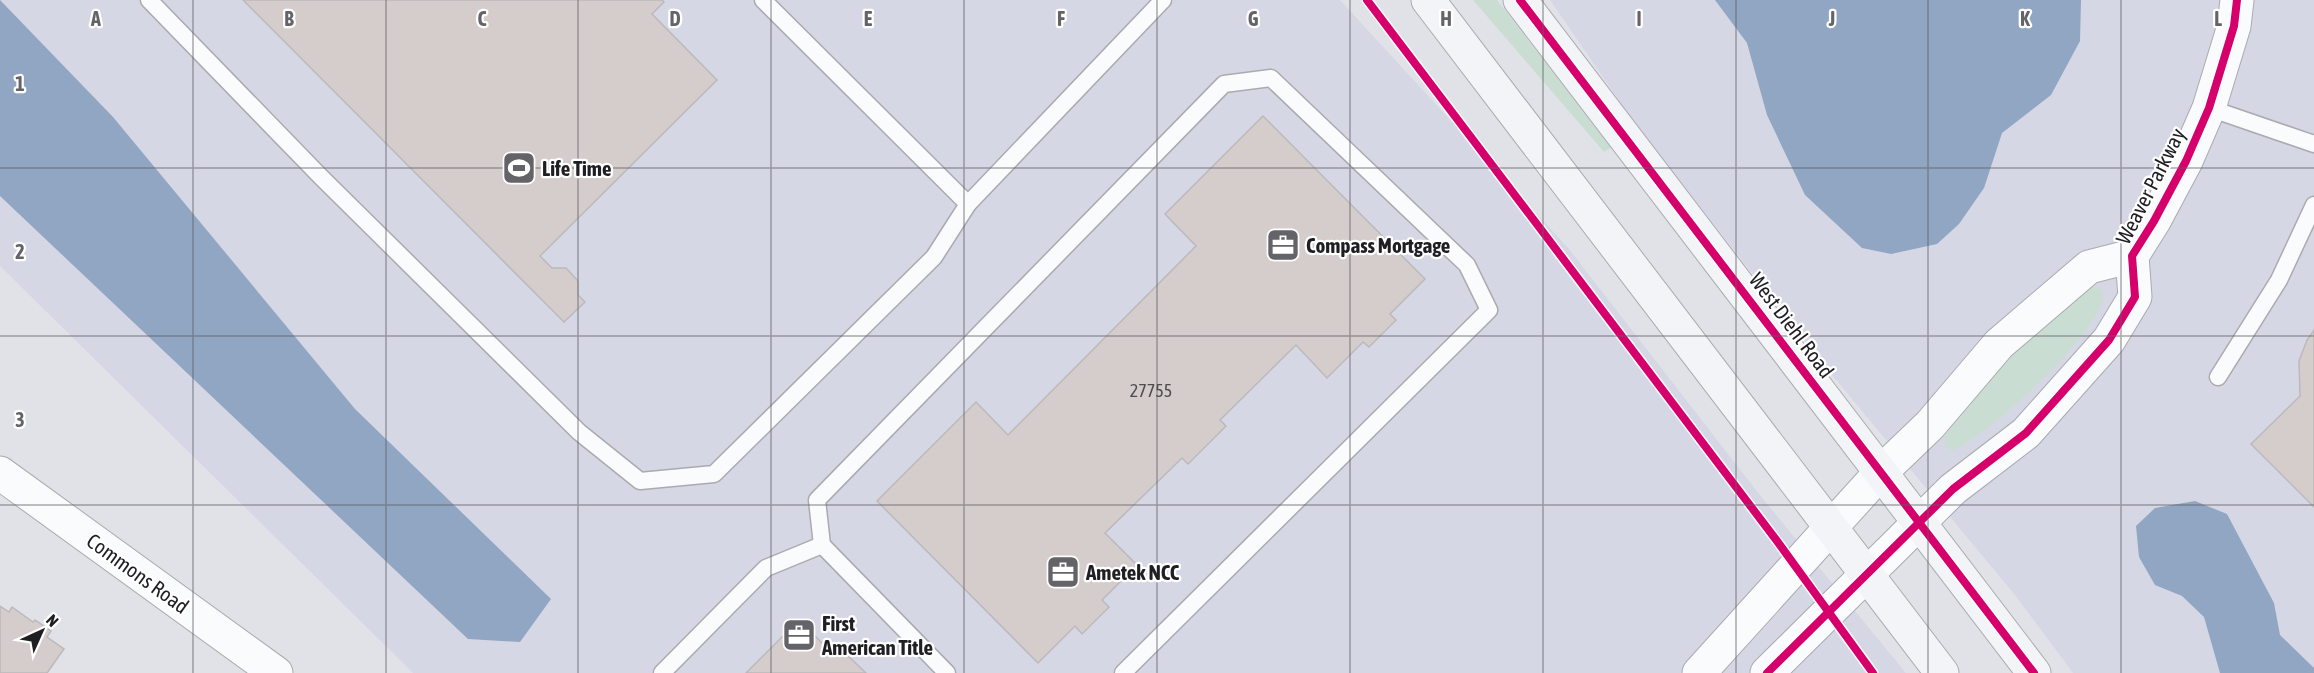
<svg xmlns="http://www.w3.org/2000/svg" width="2314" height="673" viewBox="0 0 2314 673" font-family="'Asap Condensed',sans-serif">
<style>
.built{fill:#d6d7e5}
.green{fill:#c9ddd3}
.water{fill:#90a6c2}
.building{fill:#d5cccc;stroke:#bbb9bb;stroke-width:1.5}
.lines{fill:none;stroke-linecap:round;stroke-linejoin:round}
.lane-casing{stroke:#aaaaaf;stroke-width:19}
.street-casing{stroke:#aaaaaf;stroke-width:35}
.secondary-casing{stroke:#aaaaaf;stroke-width:35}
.lane{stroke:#fafbfc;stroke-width:16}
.street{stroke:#fafbfc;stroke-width:33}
.secondary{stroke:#f3f4f7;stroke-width:33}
.cycleway-casing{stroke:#fff;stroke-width:11}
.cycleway{stroke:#d6006c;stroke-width:8}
.grid{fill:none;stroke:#636368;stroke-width:1.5;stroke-opacity:0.55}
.labels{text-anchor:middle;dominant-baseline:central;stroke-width:4.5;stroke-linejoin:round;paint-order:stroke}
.number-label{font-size:18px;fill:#4e4c4f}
.poi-label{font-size:21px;font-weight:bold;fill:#1f1f23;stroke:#fff;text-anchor:start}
.street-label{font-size:21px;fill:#1f1f23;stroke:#fff}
.grid-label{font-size:20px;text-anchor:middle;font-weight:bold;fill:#636368;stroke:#fff;stroke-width:4.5;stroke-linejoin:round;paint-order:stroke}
</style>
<rect width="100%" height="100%" fill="#e1e2e8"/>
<g class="built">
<path d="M0,0H1340L1569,249L1759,494L1906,673H413L0,266Z"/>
<path d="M1550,0H2314V673H2073L2015,595L1832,375L1633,121Z"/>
</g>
<g class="green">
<path d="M1473,0H1497L1612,147L1604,152Z"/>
<path d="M2090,288H2098L2103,291C2111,324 1984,440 1952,451L1945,445V436L1994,373L2034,332Z"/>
</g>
<g class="water">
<path d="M0,0L113,117L355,409L551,599L520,642L468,639L0,196Z"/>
<path d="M1715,0H2081L2080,41L2051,95L2002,133L1984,188L1959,224L1937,244L1891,254L1862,248L1805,195L1767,115L1747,43Z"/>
<path d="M2195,501L2227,514L2274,603L2280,635L2314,668V673H2220L2204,617L2182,596L2155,585L2139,557L2136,526L2155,508Z"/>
</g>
<g class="building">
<path d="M243,0H662L664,2L652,14L717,80L540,256L552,268H566L578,281V295L585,302L564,322Z"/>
<path d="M1263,116L1425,279L1390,314L1396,320L1369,347L1363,342L1327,378L1296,345L1220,420L1226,426L1188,464L1182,458L1105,533L1137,565L1102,600L1109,607L1082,634L1075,626L1038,663L877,501L976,402L1008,435L1196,246L1165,214Z"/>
<path d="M2314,330V507L2251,444L2300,396L2299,361L2307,340Z"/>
<path d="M0,606L9,612L12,607L33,622L35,620L51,631L47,637L64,649L47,673H0Z"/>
<path d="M799,620L835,656L841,649L866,673H746Z"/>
</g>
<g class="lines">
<defs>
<g id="lane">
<path d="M149,0L321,177L579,432L640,481L714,474L934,257L968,204L1163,0"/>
<path d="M763,0L968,204"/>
<path d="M2209,108L2314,144"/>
<path d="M2218,377L2279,280L2314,205"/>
<path d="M662,673L766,568L822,545"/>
<path d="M947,673L822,545L817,500L1224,84L1271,78L1467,265L1489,310L1123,673"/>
</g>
<g id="street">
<path d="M0,473L276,673"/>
<path d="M1699,673L1881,472L1930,425L1999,344L2089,267L2132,256"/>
<path d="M1767,673L1953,489L2026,433L2109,340L2135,297L2132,256L2154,221L2186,161L2209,108L2234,26L2237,0"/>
</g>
<g id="secondary">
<path d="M1428,0L1942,673"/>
<path d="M1520,0L2034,673"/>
</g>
</defs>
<use href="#lane" class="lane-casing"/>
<use href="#street" class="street-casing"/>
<use href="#secondary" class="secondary-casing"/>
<use href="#lane" class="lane"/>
<use href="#street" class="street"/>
<use href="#secondary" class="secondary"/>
<defs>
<g id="cycleway">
<path d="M1367,0L1777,541L1873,673"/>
<path d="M1520,0L2034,673"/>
<path d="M1767,673L1953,489L2026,433L2109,340L2135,297L2132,256L2154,221L2186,161L2209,108L2234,26L2237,0"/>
</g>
</defs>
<use href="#cycleway" class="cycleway-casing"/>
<use href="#cycleway" class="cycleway"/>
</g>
<path class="grid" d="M193,0V673M386,0V673M578,0V673M771,0V673M964,0V673M1157,0V673M1350,0V673M1543,0V673M1736,0V673M1928,0V673M2121,0V673M0,168H2314M0,336H2314M0,505H2314"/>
<defs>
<symbol id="stadium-square" viewBox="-11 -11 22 22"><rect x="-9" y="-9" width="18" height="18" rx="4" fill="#636368" stroke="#fff"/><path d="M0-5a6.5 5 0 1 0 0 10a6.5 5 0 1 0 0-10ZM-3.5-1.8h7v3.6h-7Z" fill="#fff"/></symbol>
<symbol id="office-square" viewBox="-11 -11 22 22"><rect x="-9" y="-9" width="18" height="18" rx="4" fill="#636368" stroke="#fff"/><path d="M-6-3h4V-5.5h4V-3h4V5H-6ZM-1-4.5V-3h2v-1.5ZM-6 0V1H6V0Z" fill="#fff"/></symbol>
</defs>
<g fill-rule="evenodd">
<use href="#stadium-square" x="500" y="149" width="38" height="38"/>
<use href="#office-square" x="1264" y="226" width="38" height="38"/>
<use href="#office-square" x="1044" y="553" width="38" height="38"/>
<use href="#office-square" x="780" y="616" width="38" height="38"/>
</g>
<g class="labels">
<g class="number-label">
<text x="1151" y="390">27755</text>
</g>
<g class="poi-label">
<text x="542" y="168">Life Time</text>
<text x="1306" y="245">Compass Mortgage</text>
<text x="1086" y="572">Ametek NCC</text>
<text x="822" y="623">First<tspan x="822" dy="24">American Title</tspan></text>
</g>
<g class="street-label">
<text transform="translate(2150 186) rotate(-63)">Weaver Parkway</text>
<text transform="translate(1792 325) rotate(53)">West Diehl Road</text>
<text transform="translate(138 573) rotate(36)">Commons Road</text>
</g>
</g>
<g class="grid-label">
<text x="96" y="26">A</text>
<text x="289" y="26">B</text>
<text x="482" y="26">C</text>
<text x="675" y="26">D</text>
<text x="868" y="26">E</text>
<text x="1061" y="26">F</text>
<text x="1253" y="26">G</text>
<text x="1446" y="26">H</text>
<text x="1639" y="26">I</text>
<text x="1832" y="26">J</text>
<text x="2025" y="26">K</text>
<text x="2218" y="26">L</text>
<text x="20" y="91">1</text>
<text x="20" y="259">2</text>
<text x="20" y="427">3</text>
</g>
<g transform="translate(42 631) rotate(45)" stroke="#ffffff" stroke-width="4.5" paint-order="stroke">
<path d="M0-4.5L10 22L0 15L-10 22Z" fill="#1f1f23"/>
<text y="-9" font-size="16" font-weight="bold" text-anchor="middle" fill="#1f1f23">N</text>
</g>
</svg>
